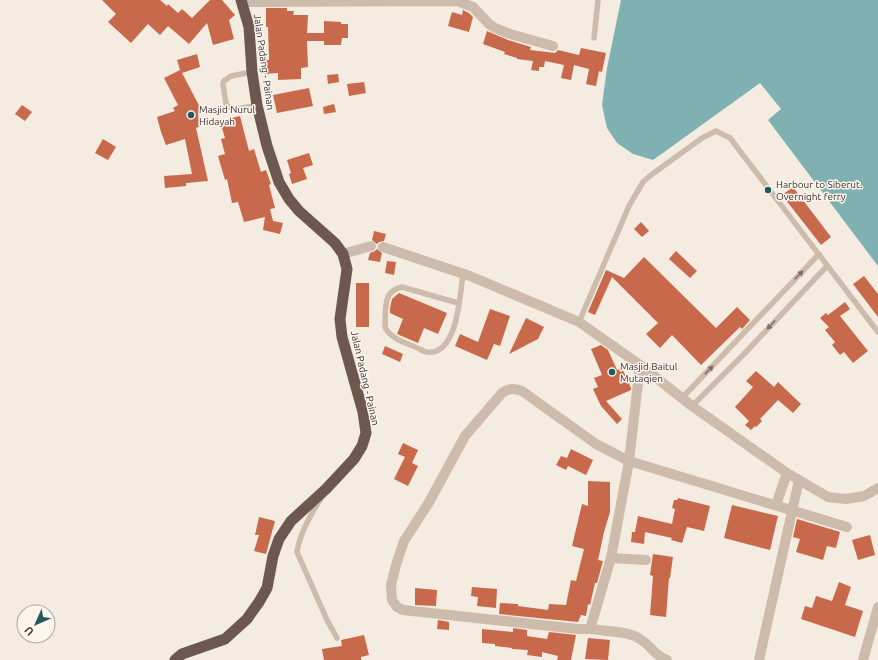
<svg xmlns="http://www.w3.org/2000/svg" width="878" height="660" viewBox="0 0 878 660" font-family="Ubuntu,sans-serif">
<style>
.water{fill:#7fb0b2}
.building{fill:#c8694b}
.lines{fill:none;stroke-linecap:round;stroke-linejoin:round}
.service{stroke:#cdbbac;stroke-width:5.5}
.minor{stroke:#cdbbac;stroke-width:10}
.trunk{stroke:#6c584f;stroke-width:11}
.oneway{fill:#7d6f65}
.poi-dot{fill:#1f5a5e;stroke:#fbf5ee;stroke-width:1.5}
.labels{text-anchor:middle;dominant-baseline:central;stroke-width:3;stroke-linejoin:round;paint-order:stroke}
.street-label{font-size:10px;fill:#3b302b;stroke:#fbf5ee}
.poi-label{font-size:10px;fill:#3b302b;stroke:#fbf5ee;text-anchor:start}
</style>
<rect width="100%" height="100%" fill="#f4ebe1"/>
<path class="water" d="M621,0H878V266L768,120L781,109L760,83L653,160L633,154L617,143L607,128L602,105L607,68Z"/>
<g class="building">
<path d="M102,0H160L167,6L168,4L178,13L182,9L192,18L210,0H222L235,15L229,20L234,39L213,45L207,23L189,44L168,26L160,35L148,24L131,43L108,22L116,14Z"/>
<path d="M266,8H287V11H294L293,15H308L307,33H324V21L341,22V24H348V38H342L341,45H324V41H307L308,67L301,68V79L278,80V73L264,74V60H269L268,27H266Z"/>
<path d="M463,10L469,13L473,17L469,32L448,26L452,12L462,15Z"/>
<path d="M487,31L508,40L531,47L530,50L555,53L558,50L579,55L581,48L606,53L602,72L599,71L596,86L586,84L589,69L574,65L571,80L561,78L564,65L545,61L544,67H539V71L531,70L533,61L517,59V58L504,54L505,52L483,44Z"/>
<path d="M197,54L200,67L182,73L203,113L198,114L200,126L196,128L208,181L186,183V186L165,188L164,176L192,174L185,139L166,145L161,132L157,117L175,111L173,108L178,105L164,78L180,70L177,60Z"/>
<path d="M338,74L339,82L328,84L327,75Z"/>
<path d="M364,82L366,93L349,96L347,84Z"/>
<path d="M309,88L313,106L277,113L273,95Z"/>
<path d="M334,104L336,112L324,114L323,107Z"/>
<path d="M22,105L32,112L25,121L15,114Z"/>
<path d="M240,116L249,151L254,149L261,172L266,170L271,184L269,185L275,208L270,209L273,221L283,223L280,234L263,230L265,217L244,222L238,202L232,203L227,179L225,180L218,156L225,154L221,139L225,138L220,121Z"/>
<path d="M103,139L116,147L108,160L95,153Z"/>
<path d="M309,153L313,165L303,168L307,179L292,184L289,174L291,173L287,160Z"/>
<path d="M793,187L831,237L821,245L782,195Z"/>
<path d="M641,222L649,231L642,237L634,229Z"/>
<path d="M374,231L386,234L384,241L379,242L377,244L372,240Z"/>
<path d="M377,249L382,253L380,262L368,260L370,253L375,251Z"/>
<path d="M676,251L697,271L690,278L669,259Z"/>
<path d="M644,257L716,328L737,307L750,320L742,329L740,327L701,365L672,335L660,348L646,334L658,323L612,277L595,315L588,312L606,270L624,278Z"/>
<path d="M387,261L396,262L394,275L385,273Z"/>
<path d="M864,276L878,294V317L853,284Z"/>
<rect x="356" y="283" width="13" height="44"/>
<path d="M399,293L447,313L438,334L424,328L418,343L397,334L403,319L390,313V308L392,299Z"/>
<path d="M845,302L850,309L840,316L868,351L853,363L844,352L840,355L832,345L835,342L825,330L829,327L820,318L826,313L828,315Z"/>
<path d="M490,309L510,316L500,346L494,344L487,360L455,346L460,334L478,342Z"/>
<path d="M526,318L544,327L538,339L509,354Z"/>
<path d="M601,345L608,350L617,370L622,368L631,388V390L606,401L622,419L617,424L601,406L593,389L598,387L594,378L602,375L591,349Z"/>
<path d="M385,346L403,354L400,362L382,354Z"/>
<path d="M756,371L774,387L778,382L801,404L793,413L778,400L760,419L762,421L756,427L755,426L751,430L745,425L749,421L735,407L753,387L746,381Z"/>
<path d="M403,443L418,450L412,463L418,466L408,486L394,479L405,457L398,454Z"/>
<path d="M571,449L593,460L586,475L568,466L566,470L556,465L561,456L567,458Z"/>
<path d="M588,481L610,482V512L604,532L598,560L603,561L597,583H595L590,605L588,604L586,616L581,615L578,622L499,614L500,603L518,604V606L548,610L549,604L566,605L571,580L576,581L584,549L572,546L582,504L588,506Z"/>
<path d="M678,498L710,506L704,531L687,527L682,543L671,540L672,538L645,532L644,544L631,542L632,532H635L638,516L672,524L675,509L672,508L674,500H677Z"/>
<path d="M732,505L778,516L770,550L724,538Z"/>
<path d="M259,517L275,521L266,554L254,551L259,535H255Z"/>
<path d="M797,519L840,532L836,548L827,546L823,560L796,552L800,539L793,537Z"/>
<path d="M870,535L875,555L858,560L852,540Z"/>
<path d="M653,554L673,557L670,578H669L666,617L650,615L653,576L650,575Z"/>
<path d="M839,582L851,587L845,605L863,611L855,637L801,619L805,606L812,608L816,596L832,601Z"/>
<path d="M472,587L497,589L496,608L477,606L478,597L471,596Z"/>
<path d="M415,588L437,590L436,606L415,605Z"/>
<path d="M438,620L449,622V630L437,629Z"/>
<path d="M513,628L527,630V636L547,639L549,632L576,635L571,660H557L558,656L542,652V657L527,655L528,650L512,649V648L495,646V644L482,643V629L513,632Z"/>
<path d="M364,635L369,655L361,657V660H324L322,649L342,646L341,640Z"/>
<path d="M588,638L610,640L608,660L585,659Z"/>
</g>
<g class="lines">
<g class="service">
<path d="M594,38L598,0"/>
<path d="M252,72L231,76L224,81L223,84L226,104L229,107L237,109L257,105"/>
<path d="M458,303L402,287C382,291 386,310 385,327C391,339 404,342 415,347C418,348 423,351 426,352C458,357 460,294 463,274"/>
<path d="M579,322L629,206L643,182L651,175L702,138L716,131L730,138L878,332"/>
<path d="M682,398L819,254"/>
<path d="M692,406L745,353L827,266"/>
<path d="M321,498C311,515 300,532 297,552L327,620L337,638"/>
</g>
<g class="minor">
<path d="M242,2L457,1L473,7L489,24L495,28L510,34L553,46"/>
<path d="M383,247L470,276L579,322L640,365L692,406L787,473L828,497L846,499L864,496L878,488"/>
<path d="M343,254L371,246"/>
<path d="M640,365L629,461L611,558L590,629H578L403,610L397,607L392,600L391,585L396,565L404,541L428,504L465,436L502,393C509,388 514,388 522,391L596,444L629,461L847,527"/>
<path d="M776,505L787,473"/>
<path d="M611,558L646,560"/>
<path d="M590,629C605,631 628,631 640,639C652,646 652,654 667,660"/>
<path d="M759,660L799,480"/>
<path d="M863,660L878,607"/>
</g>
<path class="trunk" d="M175,660L182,654L225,639L247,619L259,602L267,588L273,556L279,539L291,521L326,489L354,459L362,446L366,433L363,412L342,337L340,319L347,269L343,254L335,243L299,211L289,199L279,182L267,146L257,105L252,72L249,27L241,0"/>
</g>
<defs><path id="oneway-solid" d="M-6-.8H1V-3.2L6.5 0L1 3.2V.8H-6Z"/></defs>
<g class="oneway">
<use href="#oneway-solid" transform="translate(799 275) rotate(-46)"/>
<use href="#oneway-solid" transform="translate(771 325) rotate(133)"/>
<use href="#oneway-solid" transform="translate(709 370) rotate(-46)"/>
</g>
<g class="poi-dot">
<circle cx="191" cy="115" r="4"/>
<circle cx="768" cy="190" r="4"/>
<circle cx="612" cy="372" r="4"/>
</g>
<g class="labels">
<g class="street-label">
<text transform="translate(264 62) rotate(82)">Jalan Padang - Painan</text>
<text transform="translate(365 378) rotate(77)">Jalan Padang - Painan</text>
</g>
<g class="poi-label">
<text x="199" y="109">Masjid Nurul<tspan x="199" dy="12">Hidayah</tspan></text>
<text x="776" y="184">Harbour to Siberut.<tspan x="776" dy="12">Overnight ferry</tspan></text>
<text x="620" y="366">Masjid Baitul<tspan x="620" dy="12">Mutaqien</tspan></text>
</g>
</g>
<g transform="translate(36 624) rotate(225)"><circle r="19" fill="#fbf5ee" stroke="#aea6a0"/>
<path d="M0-3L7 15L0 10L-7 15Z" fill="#1f5a5e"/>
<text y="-6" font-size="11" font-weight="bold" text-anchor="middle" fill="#3b302b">U</text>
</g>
</svg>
